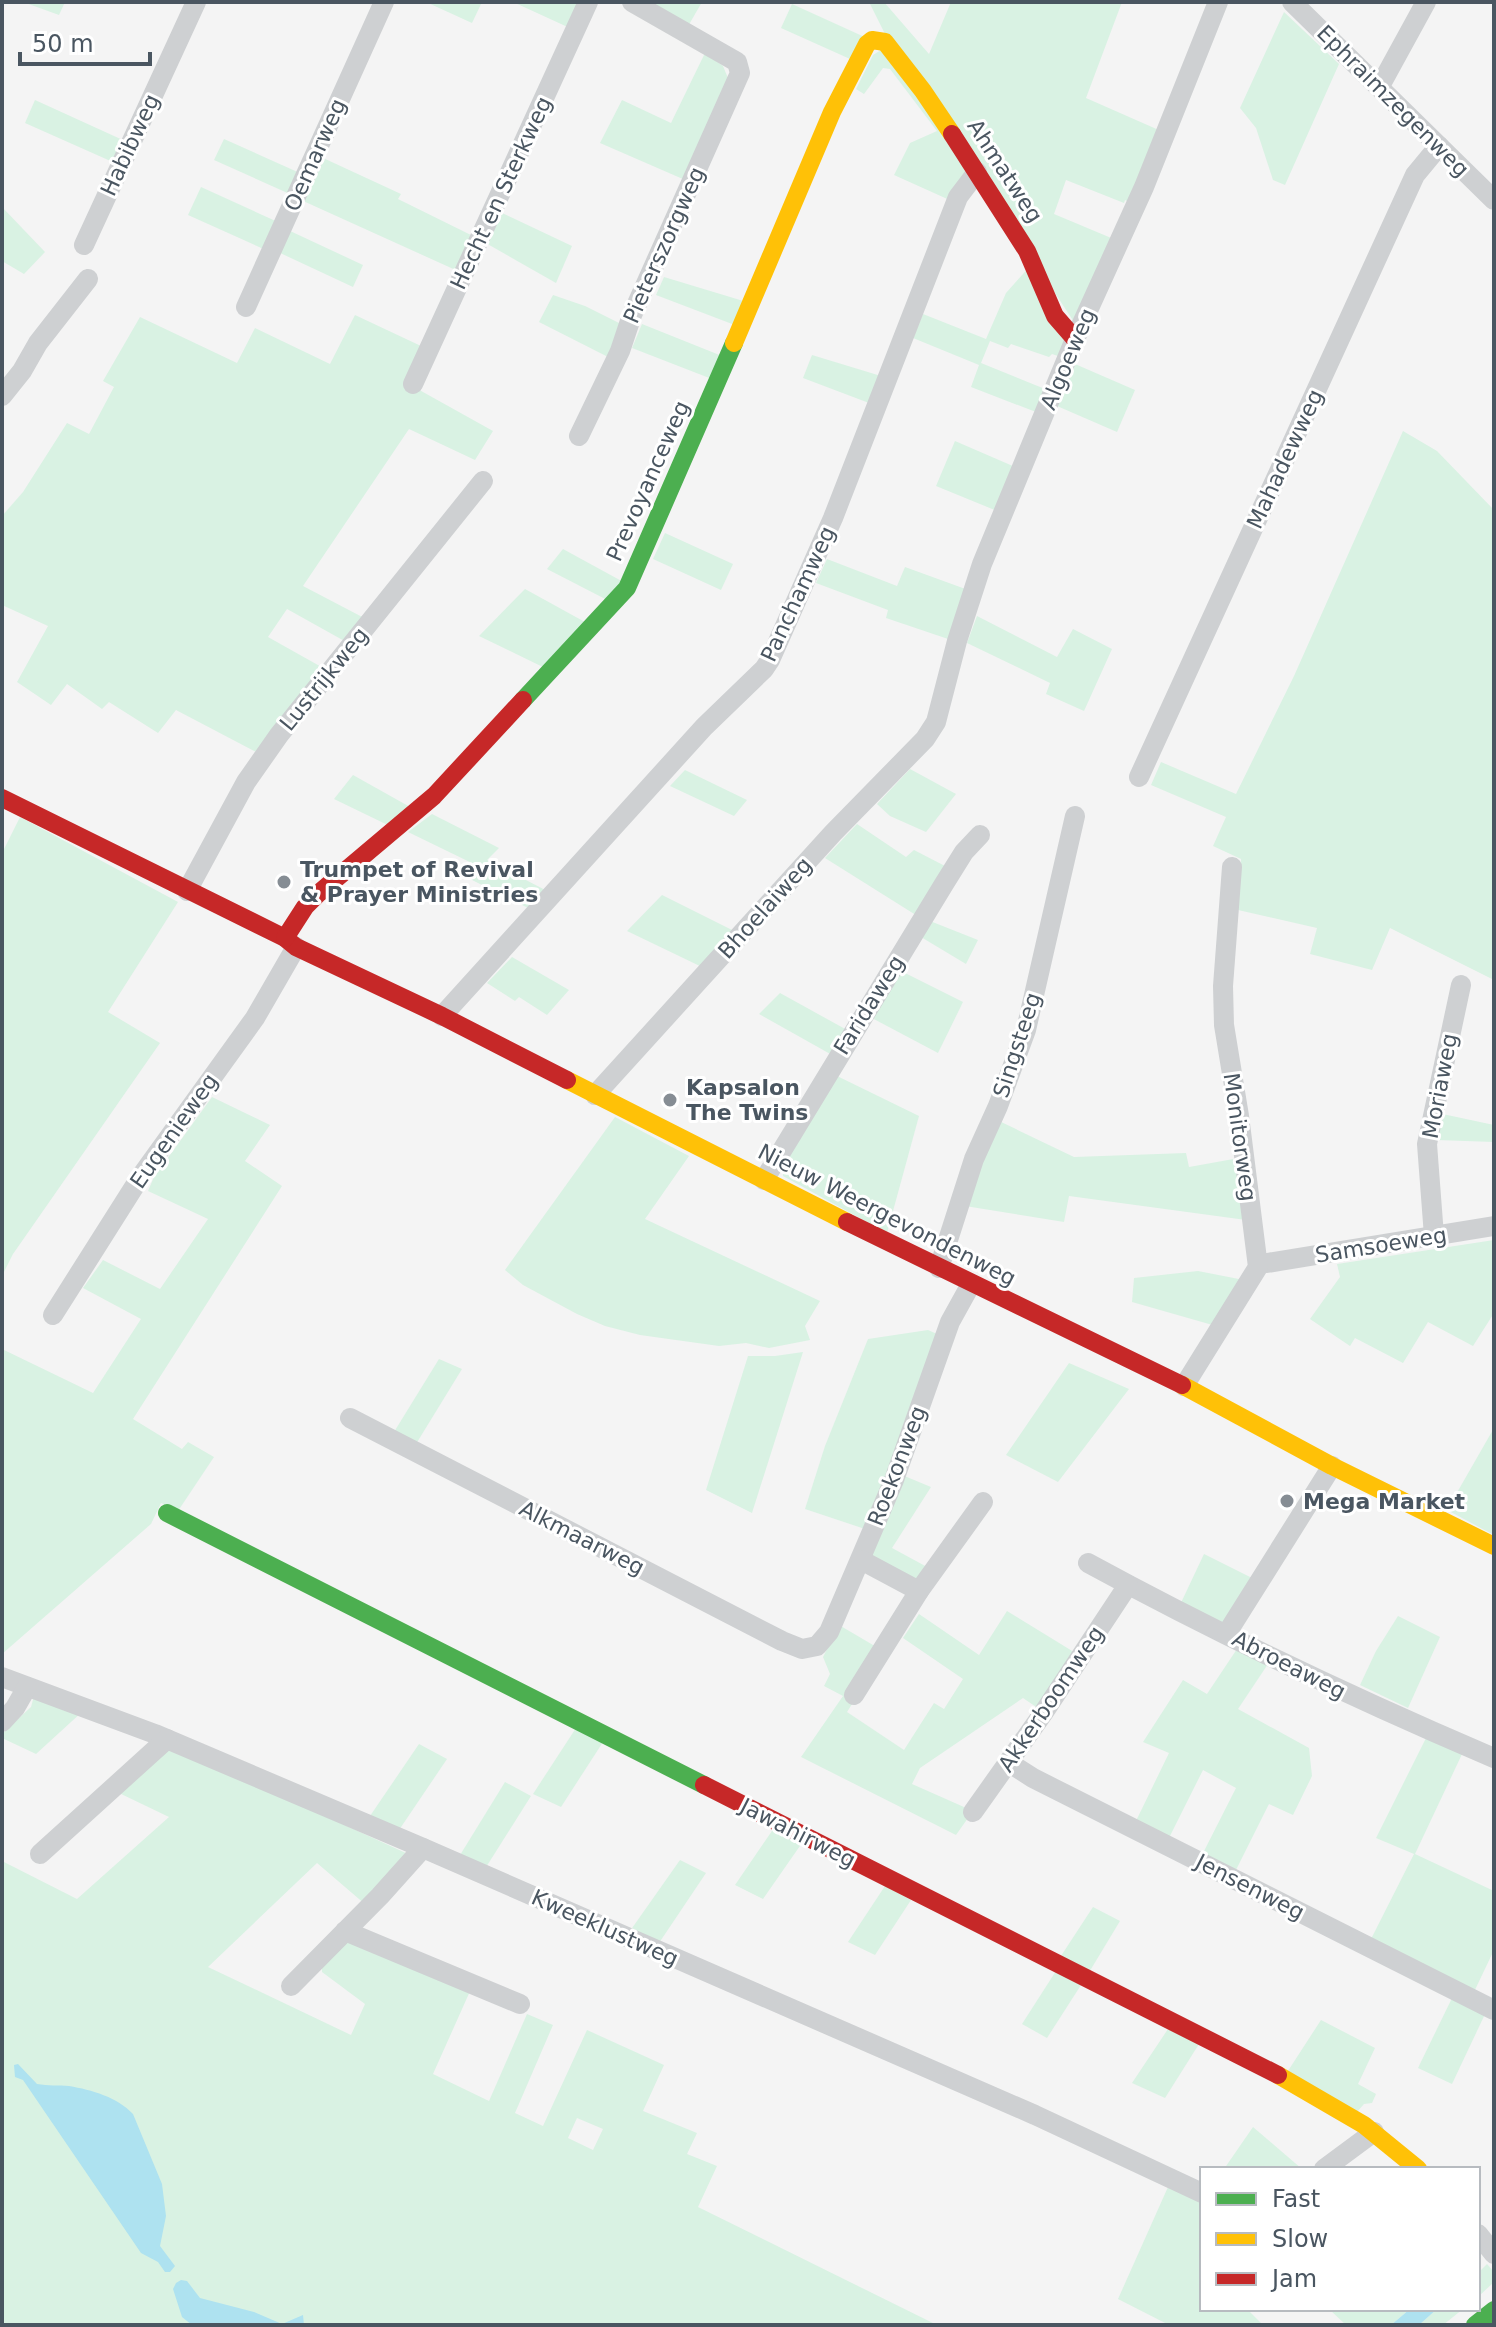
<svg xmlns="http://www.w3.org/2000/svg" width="1496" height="2327" viewBox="0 0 1496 2327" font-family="'DejaVu Sans',sans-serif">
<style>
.green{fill:#d9f2e3;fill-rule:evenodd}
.water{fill:#aee2f0}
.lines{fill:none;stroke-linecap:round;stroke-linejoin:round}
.street{stroke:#ced0d2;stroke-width:20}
.fast{stroke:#4caf50;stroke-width:18}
.slow{stroke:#ffc107;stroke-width:18}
.jam{stroke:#c62828;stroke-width:18}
.poi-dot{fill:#868d94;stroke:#fff;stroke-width:3}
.labels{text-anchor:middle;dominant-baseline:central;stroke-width:6;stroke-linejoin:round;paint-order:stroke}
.street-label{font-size:22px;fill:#4a5661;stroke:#fff}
.poi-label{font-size:22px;font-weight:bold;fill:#4a5661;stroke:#fff;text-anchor:start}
</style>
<rect width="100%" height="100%" fill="#f4f4f4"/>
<g class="green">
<path d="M23,2H65L59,15Z"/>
<path d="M426,2H482L472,23Z"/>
<path d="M513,2H584L572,29Z"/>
<path d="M648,2H702L687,28Z"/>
<path d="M869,2H884L929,54L951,2H1122L1086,98L1161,131L1131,203L1125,200L1124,203L1066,180L1054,214L1116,240L1074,322L885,34Z"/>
<path d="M792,4L869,39L859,63L781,28Z"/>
<path d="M1284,12L1339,64L1285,185L1273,180L1256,128L1240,108Z"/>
<path d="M881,50L969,166L954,202L894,175L910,143L937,131L890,69L883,68L864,94L856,89L873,55Z"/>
<path d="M705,53L723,66L730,83L692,183L600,143L622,100L671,123Z"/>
<path d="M35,100L125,141L115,163L25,123Z"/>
<path d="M224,139L302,174L292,195L214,160Z"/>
<path d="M321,157L401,194L398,199L475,237L460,272L301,200Z"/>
<path d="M201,187L280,223L268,251L188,215Z"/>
<path d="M2,207L45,252L24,274L2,261Z"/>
<path d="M498,211L572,246L556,283L484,242Z"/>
<path d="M288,230L363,265L353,287L278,252Z"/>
<path d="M1031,265L1065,337L1061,357L1052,354L1049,357L1011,344L1008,348L990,341L981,363L1050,391L1041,414L971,387L979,365L913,338L923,314L986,339L1006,293Z"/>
<path d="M664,277L750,303L740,327L656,295Z"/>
<path d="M553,295L585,306L627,327L612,359L539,322Z"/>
<path d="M355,315L421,346L405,382L493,431L475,460L409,429L303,586L368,620L348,643L287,609L268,637L325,669L260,754L176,710L158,733L109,702L102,709L67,684L51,705L17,682L48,626L2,605V516L23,492L67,423L89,434L114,387L103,381L140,317L237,363L255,328L330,364Z"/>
<path d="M642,324L727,358L717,381L632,348Z"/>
<path d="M812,355L881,376L869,403L803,378Z"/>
<path d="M1075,364L1135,390L1117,432L1057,406Z"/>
<path d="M1403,431L1437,451L1494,510V980L1390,928L1372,970L1310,954L1317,928L1238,910L1241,859L1213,846L1226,817L1151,785L1161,762L1236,794L1294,676Z"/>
<path d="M955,441L1020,469L1002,513L936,486Z"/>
<path d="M665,533L733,564L721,590L653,559Z"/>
<path d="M563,549L627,584L613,603L547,569Z"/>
<path d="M827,559L897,586L905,567L971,591L954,641L886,618L888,610L816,583Z"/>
<path d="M525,589L594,627L549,670L479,636Z"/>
<path d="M977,616L1057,657L1073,629L1112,649L1084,711L1046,694L1050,683L967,643Z"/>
<path d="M910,769L956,794L926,832L890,816L877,804Z"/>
<path d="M685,770L747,800L734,816L670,786Z"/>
<path d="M353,775L419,812L398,830L334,799Z"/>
<path d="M432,814L499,848L487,860L553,894L536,912L470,879L480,867L408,832Z"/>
<path d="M20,817L178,902L108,1012L160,1043L13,1254L2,1276V853Z"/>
<path d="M857,824L906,857L914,850L945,866L919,917L825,858Z"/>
<path d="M662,895L740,934L706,969L627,931Z"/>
<path d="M930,921L978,940L966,964L921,937Z"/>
<path d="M512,957L569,990L547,1015L519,997L515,1001L487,983Z"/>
<path d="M899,970L963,1002L938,1053L870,1017Z"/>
<path d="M780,993L847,1030L832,1055L759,1014Z"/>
<path d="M833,1074L919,1116L887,1233L783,1176L782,1163Z"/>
<path d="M212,1097L270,1125L245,1161L282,1186L133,1419L182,1449L188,1442L214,1457L178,1511L161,1503L151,1524L2,1654V1349L93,1393L141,1319L83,1288L103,1260L160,1289L208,1219L148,1191L154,1177Z"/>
<path d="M1438,1113L1494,1125V1142L1436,1140Z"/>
<path d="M615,1117L689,1156L645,1219L820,1301L805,1326L810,1340L769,1348L746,1343L719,1346L640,1335L605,1326L577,1314L523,1285L505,1270Z"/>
<path d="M997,1120L1074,1157L1186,1153L1189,1167L1239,1158L1246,1220L1069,1196L1064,1222L965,1206Z"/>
<path d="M1494,1240V1313L1473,1346L1428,1322L1403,1363L1355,1338L1350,1346L1310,1319L1340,1277L1337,1264Z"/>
<path d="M1198,1271L1249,1281L1223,1328L1132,1302L1134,1278Z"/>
<path d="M928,1330L937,1334L868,1530L805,1509L825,1446L868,1339Z"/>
<path d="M803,1352L752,1513L706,1490L748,1356H775Z"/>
<path d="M439,1359L462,1369L416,1444L394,1432Z"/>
<path d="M1069,1363L1129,1389L1058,1482L1006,1455Z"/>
<path d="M1494,1428V1535L1447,1510Z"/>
<path d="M902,1475L931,1487L892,1548L929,1568L917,1585L872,1555Z"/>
<path d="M1204,1554L1258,1581L1221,1625L1179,1607Z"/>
<path d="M1007,1611L1082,1657L1045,1713L1023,1698L920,1768L912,1784L973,1811L956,1835L801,1757L843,1696L824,1686L830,1674L823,1657L839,1625L885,1652L847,1712L904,1750L934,1703L944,1709L963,1679L903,1638L919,1614L979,1655Z"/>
<path d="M1398,1616L1440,1637L1408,1708L1360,1685L1376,1651Z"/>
<path d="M1239,1646L1270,1661L1238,1709L1309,1748L1312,1776L1293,1815L1269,1804L1235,1872L1202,1855L1236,1788L1203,1770L1168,1840L1135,1823L1169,1753L1143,1742L1183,1680L1207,1694Z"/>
<path d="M34,1696L83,1711L36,1754L2,1738V1734L31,1707Z"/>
<path d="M576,1728L603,1742L561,1807L533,1794Z"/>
<path d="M1427,1736L1463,1752L1415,1854L1494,1891V1950L1473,1994L1370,1941L1414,1854L1376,1838Z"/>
<path d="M419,1744L447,1759L397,1833L368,1819Z"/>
<path d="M170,1745L408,1854L366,1905L317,1863L208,1967L351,2035L365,2004L322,1972V1961L347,1937L471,1989L433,2074L489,2101L527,2014L553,2025L515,2113L543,2126L587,2030L664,2065L643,2111L697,2133L687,2154L717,2166L698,2207L937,2325H2V1861L77,1899L169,1817L119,1793ZM577,2118L603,2129L593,2150L568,2138Z"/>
<path d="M505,1782L531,1796L483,1872L457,1860Z"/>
<path d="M774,1828L802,1843L763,1899L735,1885Z"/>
<path d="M680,1860L706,1873L659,1943L630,1931Z"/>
<path d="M885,1886L911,1900L875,1955L848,1942Z"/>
<path d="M1093,1907L1120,1921L1088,1974L1059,1959Z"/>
<path d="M1056,1971L1081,1985L1047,2038L1022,2024Z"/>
<path d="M1453,1996L1486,2012L1452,2084L1418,2068Z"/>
<path d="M1321,2020L1375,2048L1358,2084L1376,2094L1372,2103L1364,2104L1356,2113L1286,2074Z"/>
<path d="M1168,2029L1199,2044L1165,2098L1132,2083Z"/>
<path d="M1253,2127L1302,2169H1224Z"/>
<path d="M1168,2187L1202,2203V2309H1247L1263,2325H1169L1118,2299Z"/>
<path d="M1487,2264L1494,2272V2282L1478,2297V2273Z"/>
<path d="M1329,2309H1410L1391,2325H1346Z"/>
<path d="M1437,2309H1463L1443,2325H1419Z"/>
</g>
<g class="water">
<path d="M18,2064L37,2084C48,2086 59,2085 69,2086C92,2090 117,2097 133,2114L162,2184L166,2216L160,2246L175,2266L170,2272H165L158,2262L141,2253L23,2080L15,2077L14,2065Z"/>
<path d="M181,2280L187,2281L200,2298L254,2312L282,2324L303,2315L304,2325H192L182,2317L173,2289L176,2283Z"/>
<path d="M1410,2309H1437L1419,2325H1391Z"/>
</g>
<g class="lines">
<g class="street">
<path d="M1292,2L1494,200"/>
<path d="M1380,86L1426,2"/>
<path d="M84,245L196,2"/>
<path d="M246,307L384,2"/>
<path d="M413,384L588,2"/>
<path d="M2,396L22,371L38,343L88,279"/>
<path d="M579,436L620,351L632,315L740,73L737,62L632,2"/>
<path d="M1139,777L1415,175L1439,146"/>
<path d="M187,891L246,782L279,735L483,481"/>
<path d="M442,1016L704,727L764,669L770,660L833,518L958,197L977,172"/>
<path d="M595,1095L833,833L925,739L936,722L957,641L982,564L1075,339L1144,187L1218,2"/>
<path d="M764,1180L944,884L964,852L980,835"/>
<path d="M1434,1236L1427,1144L1461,985"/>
<path d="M1267,1263L1494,1226"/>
<path d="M939,1268L974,1159L998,1106L1026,1030L1075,816"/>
<path d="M53,1315L141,1176L255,1018L296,947"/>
<path d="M1184,1386L1258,1267L1239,1116L1224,1025L1223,986L1232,867"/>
<path d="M350,1418L782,1641L802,1649L817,1646L829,1632L894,1480L950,1322L971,1284"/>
<path d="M861,1560L919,1591"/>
<path d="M1088,1563C1220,1635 1356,1699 1494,1758"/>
<path d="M1227,1633L1332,1466"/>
<path d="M2,1677L155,1734L423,1848L1035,2115L1202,2193"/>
<path d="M854,1695L919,1591L983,1502"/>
<path d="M2,1722L15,1708L27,1687"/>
<path d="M1008,1762L1033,1778L1494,2010"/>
<path d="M973,1812L1044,1712L1128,1585"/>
<path d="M40,1854L167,1739"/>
<path d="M345,1931L520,2004"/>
<path d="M291,1986L380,1896L423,1848"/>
<path d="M1324,2169L1374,2132"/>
<path d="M1478,2234L1494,2254"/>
</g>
<g class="fast">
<path d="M523,700L627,588L734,343"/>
<path d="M167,1513L704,1785"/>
<path d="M1475,2325L1494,2310"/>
</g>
<g class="slow">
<path d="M734,343L832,112L867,44L872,40L885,42L923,91L952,134"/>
<path d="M567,1080L847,1222"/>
<path d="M1182,1385L1332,1466L1494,1546"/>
<path d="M1278,2075L1364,2125L1418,2169"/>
</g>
<g class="jam">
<path d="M952,134L1027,251L1055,316L1075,339"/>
<path d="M2,798L285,938L296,947L442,1016L567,1080"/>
<path d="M285,938L305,907L319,893L434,796L523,700"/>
<path d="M847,1222L1182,1385"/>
<path d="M704,1785L1278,2075"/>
</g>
</g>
<g class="poi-dot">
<circle cx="284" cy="882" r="8"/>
<circle cx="670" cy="1100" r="8"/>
<circle cx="1287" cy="1501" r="8"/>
</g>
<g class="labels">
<g class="street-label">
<text transform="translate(1393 101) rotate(45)">Ephraimzegenweg</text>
<text transform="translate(130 145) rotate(-65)">Habibweg</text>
<text transform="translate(315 155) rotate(-66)">Oemarweg</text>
<text transform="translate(1005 171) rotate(57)">Ahmatweg</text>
<text transform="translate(501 193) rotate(-65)">Hecht en Sterkweg</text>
<text transform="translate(664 245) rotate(-66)">Pieterszorgweg</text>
<text transform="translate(1068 359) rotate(-67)">Algoeweg</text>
<text transform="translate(1285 459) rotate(-65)">Mahadewweg</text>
<text transform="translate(648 481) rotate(-66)">Prevoyanceweg</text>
<text transform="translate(798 594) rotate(-65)">Panchamweg</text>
<text transform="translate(324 679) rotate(-51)">Lustrijkweg</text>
<text transform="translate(765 908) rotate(-48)">Bhoelaiweg</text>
<text transform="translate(869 1005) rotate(-58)">Faridaweg</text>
<text transform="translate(1017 1045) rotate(-72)">Singsteeg</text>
<text transform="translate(1440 1086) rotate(-79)">Moriaweg</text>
<text transform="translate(174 1131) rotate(-55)">Eugenieweg</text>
<text transform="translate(1240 1137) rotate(82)">Monitorweg</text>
<text transform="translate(887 1215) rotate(27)">Nieuw Weergevondenweg</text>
<text transform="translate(1381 1245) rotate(-9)">Samsoeweg</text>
<text transform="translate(897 1466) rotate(-69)">Roekonweg</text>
<text transform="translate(582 1538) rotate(27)">Alkmaarweg</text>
<text transform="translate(1289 1665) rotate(27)">Abroeaweg</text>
<text transform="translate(1051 1699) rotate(-56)">Akkerboomweg</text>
<text transform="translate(798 1833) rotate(27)">Jawahirweg</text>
<text transform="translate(1250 1887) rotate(27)">Jensenweg</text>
<text transform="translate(605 1928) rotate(24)">Kweeklustweg</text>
</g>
<g class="poi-label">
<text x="300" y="869">Trumpet of Revival<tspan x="300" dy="25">&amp; Prayer Ministries</tspan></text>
<text x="686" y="1087">Kapsalon<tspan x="686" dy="25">The Twins</tspan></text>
<text x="1303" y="1501">Mega Market</text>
</g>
</g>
<rect width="1496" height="2327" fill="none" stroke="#4a5661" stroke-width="8"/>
<rect x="1200" y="2167" width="280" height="144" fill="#ffffff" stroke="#b7bbc0" stroke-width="2"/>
<rect x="1216" y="2193" width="40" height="12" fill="#4caf50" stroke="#b7bbc0" stroke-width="2"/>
<text x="1272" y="2207" font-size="24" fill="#4a5661">Fast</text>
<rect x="1216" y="2233" width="40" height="12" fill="#ffc107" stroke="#b7bbc0" stroke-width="2"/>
<text x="1272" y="2247" font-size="24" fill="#4a5661">Slow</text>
<rect x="1216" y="2273" width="40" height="12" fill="#c62828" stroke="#b7bbc0" stroke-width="2"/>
<text x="1272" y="2287" font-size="24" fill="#4a5661">Jam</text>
<path d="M20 52v12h130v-12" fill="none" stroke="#4a5661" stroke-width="4"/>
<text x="32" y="52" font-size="24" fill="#4a5661" stroke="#ffffff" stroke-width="6" paint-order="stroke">50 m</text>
</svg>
